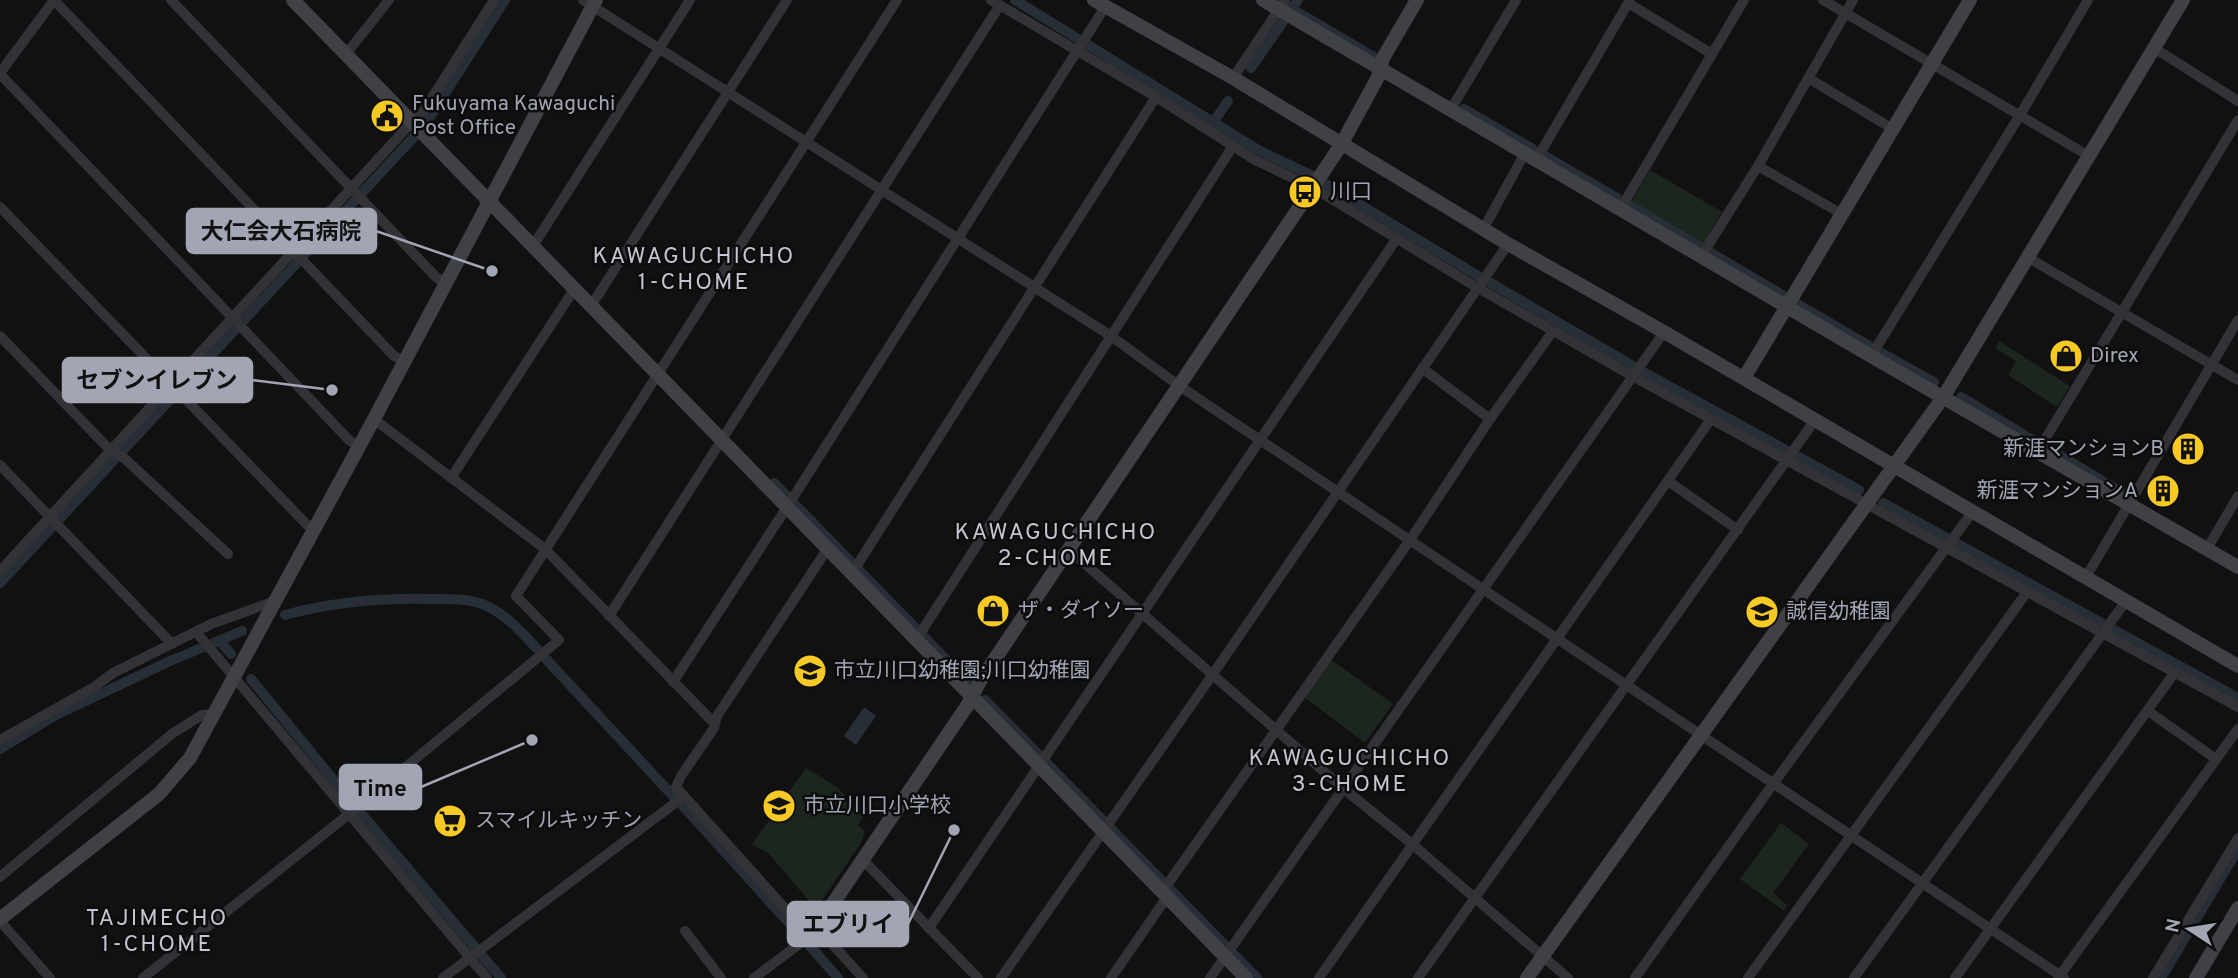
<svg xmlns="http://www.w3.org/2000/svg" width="2238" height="978" viewBox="0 0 2238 978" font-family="Overpass,'Noto Sans JP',sans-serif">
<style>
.green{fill:#1d251f}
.water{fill:#272e36}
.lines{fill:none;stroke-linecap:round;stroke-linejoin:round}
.canal{stroke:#272e36;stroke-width:10}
.street{stroke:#323237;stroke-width:10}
.secondary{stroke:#404147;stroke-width:14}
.labels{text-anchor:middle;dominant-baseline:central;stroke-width:5;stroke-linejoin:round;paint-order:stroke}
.poi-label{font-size:21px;fill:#a2a5b4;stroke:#0c0c0d;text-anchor:start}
.neighbourhood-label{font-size:23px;letter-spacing:2px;fill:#c3c5cf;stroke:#0c0c0d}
.leader{fill:none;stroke:#a2a5b4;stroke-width:2.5}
.callout-dot{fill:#a2a5b4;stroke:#0c0c0d;stroke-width:2.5}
.callout{fill:#a2a5b4;stroke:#a2a5b4;stroke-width:2.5}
.callout-label{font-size:23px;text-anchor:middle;font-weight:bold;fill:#111}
</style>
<rect width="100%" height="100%" fill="#111112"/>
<g class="green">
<path d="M1650,170L1722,212L1702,246L1631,203Z"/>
<path d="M1999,341L2070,386L2057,407L2008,375L2016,361L1995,348Z"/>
<path d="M1326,656L1393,704L1365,743L1299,693Z"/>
<path d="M806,768L837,787L864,815L858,825L865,831L861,843L816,909L769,854L752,844Z"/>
<path d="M1781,823L1809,844L1773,893L1787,905L1784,911L1740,879Z"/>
</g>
<path class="water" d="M864,707L876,716L856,745L844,736Z"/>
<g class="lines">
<g class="canal">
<path d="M1015,0L1260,151L1311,175L1475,274L1647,374L1859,490"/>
<path d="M1289,7L1374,57"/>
<path d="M1251,68L1298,0"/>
<path d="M1464,109L1533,149"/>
<path d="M1214,121L1228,101"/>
<path d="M1545,156L1617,198"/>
<path d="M1631,206L1699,246"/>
<path d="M1711,253L1784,296"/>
<path d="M1796,303L1871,347"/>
<path d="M1880,352L1934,382"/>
<path d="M1961,397L2036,442"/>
<path d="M2046,447L2124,494"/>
<path d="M774,483L967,681"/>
<path d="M1883,503L2238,698"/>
<path d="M0,583L424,126L505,0"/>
<path d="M285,615C333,602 380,598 429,599C446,599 466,598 482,604C506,613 523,634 540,652"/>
<path d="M220,641L231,654"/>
<path d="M546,659L673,796"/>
<path d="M251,679L359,811L501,978"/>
<path d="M985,700L1257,978"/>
<path d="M0,749L54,716L168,662L242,631"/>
<path d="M682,805L799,934"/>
<path d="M810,946L838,978"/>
<path d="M2161,978L2238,849"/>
</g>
<g class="street">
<path d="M54,0L394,356L404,361"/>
<path d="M171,0L436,277L445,283"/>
<path d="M583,0L1111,336L1178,385L2064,978"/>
<path d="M991,0L1156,97L1255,160L1312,187L1478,288L1634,377L2238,707"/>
<path d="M1823,0L2089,156"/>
<path d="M1628,3L1712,54"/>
<path d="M2154,48L2238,101"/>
<path d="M346,54L389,0"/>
<path d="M0,73L54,0"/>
<path d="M0,74L349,440L359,447"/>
<path d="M1233,78L1285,0"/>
<path d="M1808,78L1893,129"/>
<path d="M1450,111L1516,0"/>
<path d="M1536,160L1630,0"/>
<path d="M1758,166L1842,214"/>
<path d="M0,207L313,531"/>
<path d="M1621,208L1744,0"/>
<path d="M1484,228L1525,153"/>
<path d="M533,246L690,0"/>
<path d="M1702,255L1758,166L1853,0"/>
<path d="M2027,257L2238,380"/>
<path d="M591,306L787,0"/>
<path d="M0,336L110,450L124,458L228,554"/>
<path d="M1871,356L2020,115L2088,0"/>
<path d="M1422,368L1490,419"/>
<path d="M374,419L545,549L714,723"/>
<path d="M2038,451L2238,120"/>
<path d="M0,465L172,644"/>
<path d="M451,478L575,288"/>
<path d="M1668,481L1738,530"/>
<path d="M2207,549L2238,496"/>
<path d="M1069,550L1344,789L1412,844L1568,978"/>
<path d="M0,571L412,122L423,112L494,0"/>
<path d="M852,573L1156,97"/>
<path d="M2086,577L2238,320"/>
<path d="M609,616L1000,5"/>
<path d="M197,633L487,978"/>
<path d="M916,640L1233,146"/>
<path d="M673,682L787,507L1105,7"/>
<path d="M2148,711L2216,759"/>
<path d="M0,740L94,687L113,673L211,624L275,601"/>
<path d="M862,859L978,978"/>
<path d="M0,877L173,733L202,715L215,714"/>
<path d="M1162,892L1410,540L1490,419L1553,331"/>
<path d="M0,921L50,978"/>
<path d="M929,928L1397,238"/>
<path d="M685,931L721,978"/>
<path d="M810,936L676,787L681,776L714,728L717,716L828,548"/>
<path d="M143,978L349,814L559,640L516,596L897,0"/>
<path d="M443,978L683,797"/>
<path d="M754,978L810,936L817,927L863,978"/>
<path d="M1001,978L1213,674L1508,244"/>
<path d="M1111,978L1167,897"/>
<path d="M1210,978L1664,332"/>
<path d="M1319,978L1711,419"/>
<path d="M1418,978L1815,420"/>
<path d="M1635,978L1773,784L1973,511"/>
<path d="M1748,978L2027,592"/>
<path d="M1854,978L2126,601"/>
<path d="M1955,978L2175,672"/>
<path d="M2058,978L2238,729"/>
<path d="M2153,978L2238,838"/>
</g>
<g class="secondary">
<path d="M293,0L1246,978"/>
<path d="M1094,0L1233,78L1508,244L1664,332L2238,666"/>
<path d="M1263,0L1871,356L2238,567"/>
<path d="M1744,378L1970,0"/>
<path d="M0,919L159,794L190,758L374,419L596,0"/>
<path d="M817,927L967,706L980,681L1317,181L1341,145L1378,77L1383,58L1417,0"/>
<path d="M1527,978L1944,396L2183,0"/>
<path d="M2196,978L2238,908"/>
</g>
</g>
<defs>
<symbol id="civic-disc" viewBox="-11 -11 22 22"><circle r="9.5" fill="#f6c925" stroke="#0c0c0d"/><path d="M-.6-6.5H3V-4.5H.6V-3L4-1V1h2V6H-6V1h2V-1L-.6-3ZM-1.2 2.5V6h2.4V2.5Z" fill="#111"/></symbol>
<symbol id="bus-disc" viewBox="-11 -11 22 22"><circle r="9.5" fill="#f6c925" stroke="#0c0c0d"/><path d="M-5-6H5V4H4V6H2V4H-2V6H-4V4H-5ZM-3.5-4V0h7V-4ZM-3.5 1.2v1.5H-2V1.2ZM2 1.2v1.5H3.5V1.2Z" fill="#111"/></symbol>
<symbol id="shop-disc" viewBox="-11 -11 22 22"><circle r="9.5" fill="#f6c925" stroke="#0c0c0d"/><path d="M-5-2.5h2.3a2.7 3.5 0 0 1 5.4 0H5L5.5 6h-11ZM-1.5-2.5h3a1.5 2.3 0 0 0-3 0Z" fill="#111"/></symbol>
<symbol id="building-disc" viewBox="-11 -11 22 22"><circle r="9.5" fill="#f6c925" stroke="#0c0c0d"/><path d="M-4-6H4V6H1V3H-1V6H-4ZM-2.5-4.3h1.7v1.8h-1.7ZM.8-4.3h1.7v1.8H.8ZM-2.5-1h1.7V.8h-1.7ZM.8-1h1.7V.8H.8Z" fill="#111"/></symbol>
<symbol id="school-disc" viewBox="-11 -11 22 22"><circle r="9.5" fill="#f6c925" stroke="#0c0c0d"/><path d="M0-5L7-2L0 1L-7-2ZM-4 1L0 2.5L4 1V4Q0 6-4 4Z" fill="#111"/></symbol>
<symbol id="supermarket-disc" viewBox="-11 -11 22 22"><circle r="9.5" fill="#f6c925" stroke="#0c0c0d"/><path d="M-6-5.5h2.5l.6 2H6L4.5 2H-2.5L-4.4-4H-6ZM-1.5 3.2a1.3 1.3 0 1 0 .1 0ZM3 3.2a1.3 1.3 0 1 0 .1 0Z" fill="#111"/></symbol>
</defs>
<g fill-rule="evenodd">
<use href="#civic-disc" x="368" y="97" width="38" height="38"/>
<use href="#bus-disc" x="1286" y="173" width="38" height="38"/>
<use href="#shop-disc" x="2047" y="337" width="38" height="38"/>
<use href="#building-disc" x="2169" y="430" width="38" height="38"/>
<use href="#building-disc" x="2144" y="472" width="38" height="38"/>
<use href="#shop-disc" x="974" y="592" width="38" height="38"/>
<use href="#school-disc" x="1743" y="593" width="38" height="38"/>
<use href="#school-disc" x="791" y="652" width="38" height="38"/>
<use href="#school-disc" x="760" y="787" width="38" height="38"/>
<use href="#supermarket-disc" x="431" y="802" width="38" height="38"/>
</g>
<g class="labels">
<g class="poi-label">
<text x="412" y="104">Fukuyama Kawaguchi<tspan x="412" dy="24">Post Office</tspan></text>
<text x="1330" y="192">川口</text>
<text x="2090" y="356">Direx</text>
<text x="2164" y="449" text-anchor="end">新涯マンションB</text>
<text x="2138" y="491" text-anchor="end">新涯マンションA</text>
<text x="1018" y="611">ザ・ダイソー</text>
<text x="1786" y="612">誠信幼稚園</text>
<text x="834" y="671">市立川口幼稚園;川口幼稚園</text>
<text x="804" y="806">市立川口小学校</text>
<text x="475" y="821">スマイルキッチン</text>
</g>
<g class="neighbourhood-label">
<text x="694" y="257">KAWAGUCHICHO<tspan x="694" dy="26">1-CHOME</tspan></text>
<text x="1056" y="533">KAWAGUCHICHO<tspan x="1056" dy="26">2-CHOME</tspan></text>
<text x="1350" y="759">KAWAGUCHICHO<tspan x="1350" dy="26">3-CHOME</tspan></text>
<text x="157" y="919">TAJIMECHO<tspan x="157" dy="26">1-CHOME</tspan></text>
</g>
</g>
<path class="leader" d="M492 271L376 231M332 390L252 380M532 740L421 787M954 830L908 924"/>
<g class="callout-dot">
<circle cx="492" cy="271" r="7"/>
<circle cx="332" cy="390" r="7"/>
<circle cx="532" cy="740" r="7"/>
<circle cx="954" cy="830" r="7"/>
</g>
<g class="callout">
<rect x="187" y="209" width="189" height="44" rx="7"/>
<rect x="63" y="358" width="189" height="44" rx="7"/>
<rect x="340" y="765" width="81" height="44" rx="7"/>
<rect x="788" y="902" width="120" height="44" rx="7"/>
</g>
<g class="callout-label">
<text x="281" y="239">大仁会大石病院</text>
<text x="157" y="388">セブンイレブン</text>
<text x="380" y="796">Time</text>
<text x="848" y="932">エブリイ</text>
</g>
<g transform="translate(2189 929) rotate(282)" stroke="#0c0c0d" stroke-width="5" paint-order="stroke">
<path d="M0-5L12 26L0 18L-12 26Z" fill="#a2a5b4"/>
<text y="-10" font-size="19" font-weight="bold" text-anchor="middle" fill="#a2a5b4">N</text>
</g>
</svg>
